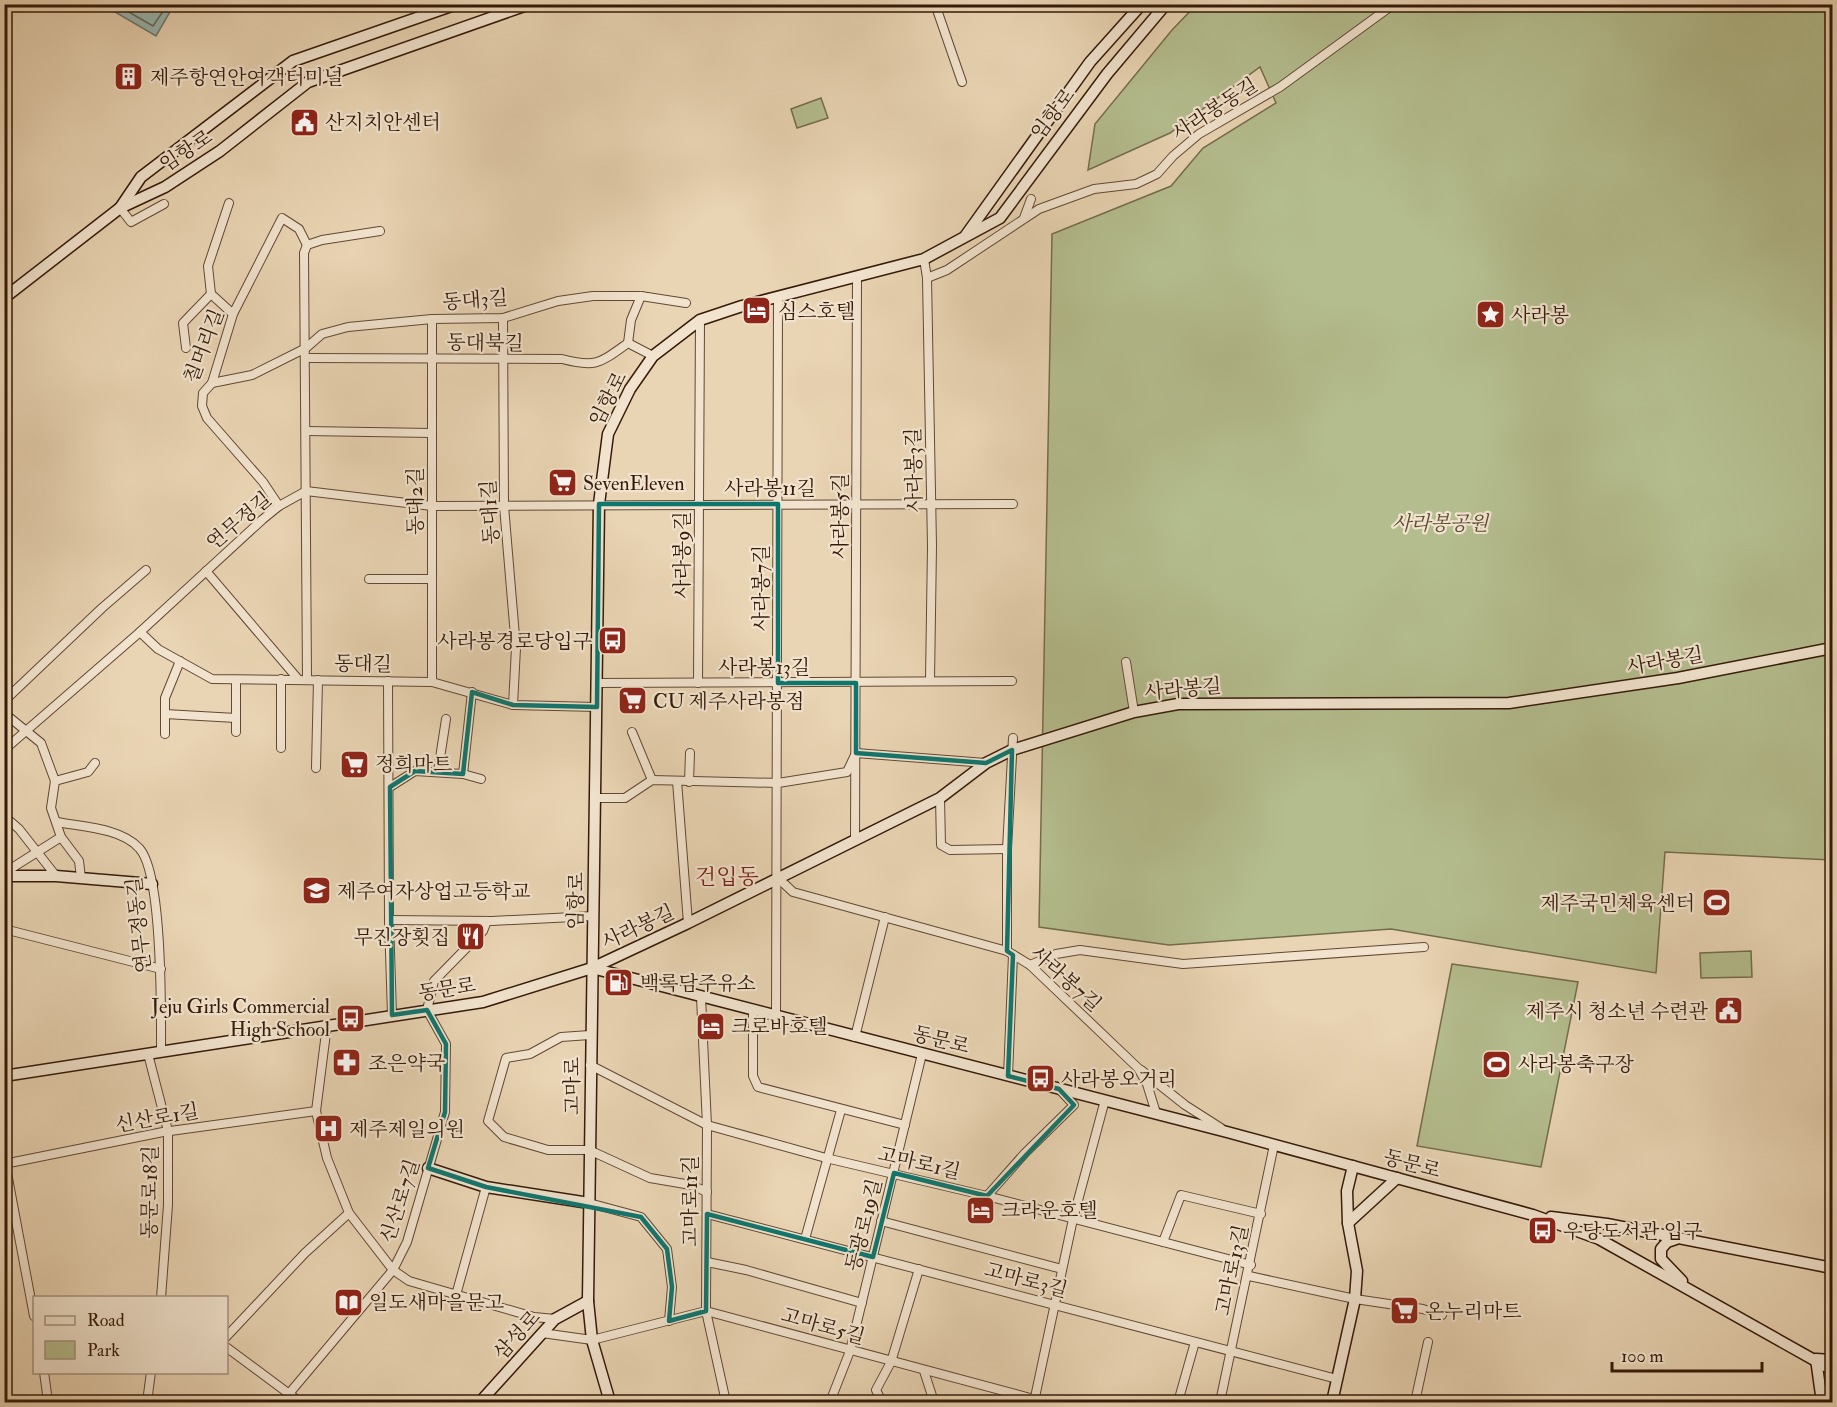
<svg xmlns="http://www.w3.org/2000/svg" width="1837" height="1407" viewBox="0 0 1837 1407" font-family="'IM FELL Double Pica','Noto Serif KR',serif">
<style>
.green{fill:#b4bd8e;stroke:#746c4c;stroke-width:1.5}
.water{fill:#98b7b1;stroke:#70786e;stroke-width:1.5}
.lines{fill:none;stroke-linecap:round;stroke-linejoin:round}
.shore{stroke:#66685d;stroke-width:1.5}
.street-casing{stroke:#624834;stroke-width:10}
.secondary-casing{stroke:#351a09;stroke-width:13}
.street{stroke:#f1e3ce;stroke-width:8}
.secondary{stroke:#f1e3ce;stroke-width:10}
.marked{fill:none;stroke:#0f766e;stroke-width:4.5;stroke-linejoin:round}
.labels{text-anchor:middle;dominant-baseline:central;stroke-width:4.5;stroke-linejoin:round;paint-order:stroke}
.poi-label{font-size:20px;fill:#351a09;stroke:#f1e3ce;text-anchor:start}
.street-label{font-size:20px;fill:#351a09;stroke:#f1e3ce}
.park-label{font-size:20px;font-style:italic;fill:#5b4b31;stroke:#f1e3ce}
.quarter-label{font-size:22px;fill:#7a1f14;stroke:#f1e3ce}
</style>
<rect width="100%" height="100%" fill="#e9d4b3"/>
<filter id="stains"><feTurbulence type="fractalNoise" baseFrequency=".00333" numOctaves="4"/><feColorMatrix values="0 0 0 0 .2 0 0 0 0 .09 0 0 0 0 .02 0 0 0 .5 -.17"/></filter>
<radialGradient id="worn" r=".72"><stop offset=".6" stop-color="#630" stop-opacity="0"/><stop offset="1" stop-color="#630" stop-opacity=".3"/></radialGradient>
<g class="green">
<path d="M1197,4L1832,5V860L1665,852L1656,973L1391,929L1169,945L1039,927L1052,234L1171,186L1203,148L1276,103L1260,67L1170,133L1088,170L1095,124L1172,30Z"/>
<path d="M821,98L828,118L797,128L791,109Z"/>
<path d="M1751,951L1752,977L1701,978L1700,953Z"/>
<path d="M1452,964L1578,982L1541,1167L1417,1146Z"/>
</g>
<path class="water" d="M103,5H174L156,36Z"/>
<g class="lines">
<path class="shore" d="M115,4L153,26L168,4"/>
<defs>
<g id="street">
<path d="M935,4L962,82"/>
<path d="M229,203L208,266L211,294L233,314"/>
<path d="M120,208L131,222L164,204"/>
<path d="M1024,218L1031,199"/>
<path d="M924,259L927,278L932,546L930,680"/>
<path d="M927,278L947,270L1039,209L1094,189L1136,184L1157,174L1173,156L1199,134L1280,87L1394,4"/>
<path d="M503,318L504,506L516,648L513,705"/>
<path d="M432,319V682"/>
<path d="M628,343L631,320L641,296"/>
<path d="M186,348L183,323L211,294"/>
<path d="M306,358L562,359C596,368 600,363 628,343L653,356"/>
<path d="M212,383L252,375L306,348L322,334L348,327L432,319L503,318L558,301L593,296H641L686,303"/>
<path d="M306,431L432,433"/>
<path d="M279,506L263,482L207,418L202,406L203,393L212,383L233,314L282,218L299,229L307,245"/>
<path d="M206,571L298,679"/>
<path d="M369,579H431"/>
<path d="M140,632L158,649L212,679L432,682L513,705L597,707"/>
<path d="M1126,662L1134,712"/>
<path d="M307,679L304,253L307,245L322,240L380,231"/>
<path d="M236,681V732"/>
<path d="M388,681L389,920L392,1015"/>
<path d="M597,683L1012,681"/>
<path d="M698,683L700,320"/>
<path d="M4,701L102,608L146,570"/>
<path d="M4,713L41,743L55,781L51,808L61,837L4,873"/>
<path d="M165,714L236,718"/>
<path d="M632,732L652,780"/>
<path d="M165,734V698L180,661"/>
<path d="M281,748V679"/>
<path d="M4,750L140,632L263,519L279,506L306,491L432,506L1013,504"/>
<path d="M316,768L318,680"/>
<path d="M438,771L446,719"/>
<path d="M463,774L472,692"/>
<path d="M55,781L88,772L95,763"/>
<path d="M677,781L688,923"/>
<path d="M689,782L690,753"/>
<path d="M390,787L415,771L463,774L481,779"/>
<path d="M596,798H625L652,780L778,783L847,772L856,753L986,763"/>
<path d="M940,798L941,845L950,850L1007,849"/>
<path d="M4,816L19,829L56,876"/>
<path d="M57,822C83,827 121,828 139,848C163,873 161,1013 161,1051"/>
<path d="M61,837L79,861L81,878"/>
<path d="M855,840L857,278"/>
<path d="M778,878L793,892L1007,951L1030,965L1138,1068L1147,1084L1156,1113"/>
<path d="M389,920L492,921L594,916"/>
<path d="M4,929L161,969"/>
<path d="M1007,951V849L1013,738"/>
<path d="M1030,965L1056,954L1080,950L1183,964L1424,947"/>
<path d="M701,997L707,1125L706,1311L726,1402"/>
<path d="M753,1011V1076L758,1087L905,1125"/>
<path d="M776,1017L778,297"/>
<path d="M327,1025L316,1111L327,1158L349,1213L393,1270L409,1281L534,1317L555,1319"/>
<path d="M590,1035L561,1037L530,1054L506,1058L488,1121L504,1137L548,1150H589L650,1178L691,1185L707,1192"/>
<path d="M855,1037L885,917"/>
<path d="M148,1054L168,1131V1205L161,1298"/>
<path d="M590,1065L707,1125L826,1158L987,1196L1251,1265"/>
<path d="M1141,1070L1185,1105L1221,1128"/>
<path d="M1008,1076L1013,955"/>
<path d="M4,1157L34,1316"/>
<path d="M4,1164L163,1132L316,1111"/>
<path d="M987,1196L1025,1153L1074,1105L1060,1090"/>
<path d="M589,1203L641,1217L667,1249L672,1287L669,1321"/>
<path d="M707,1214L1337,1379"/>
<path d="M881,1221L1062,1269"/>
<path d="M805,1239L841,1110"/>
<path d="M1163,1242L1181,1195L1261,1214"/>
<path d="M707,1262L746,1270L862,1303"/>
<path d="M1249,1276L1355,1299L1423,1309L1442,1315"/>
<path d="M456,1295L486,1187"/>
<path d="M542,1333L592,1340L706,1311L1045,1402"/>
<path d="M226,1337L305,1253L349,1213"/>
<path d="M226,1347L300,1402"/>
<path d="M924,1371L934,1402"/>
<path d="M44,1372L47,1394"/>
<path d="M147,1402L151,1372"/>
<path d="M282,1402L393,1270L407,1242L445,1112L446,1044L427,1010L434,981L483,931L487,921"/>
<path d="M830,1402L850,1351L922,1054"/>
<path d="M882,1402L876,1390L891,1362L919,1269"/>
<path d="M1034,1402L1073,1219L1105,1100"/>
<path d="M1178,1402L1195,1342"/>
<path d="M1220,1402L1274,1145"/>
<path d="M1415,1402L1428,1342"/>
</g>
<g id="secondary">
<path d="M120,208L141,177L293,61L457,4"/>
<path d="M966,235L1090,62L1142,4"/>
<path d="M4,298L120,208L165,187L220,151L308,82L530,4"/>
<path d="M4,876H56L152,884"/>
<path d="M592,968L1227,1132L1533,1215L1599,1239L1832,1370"/>
<path d="M4,1076L483,1002L592,968L688,923L940,798L986,763L1012,750L1134,712L1178,704L1509,703L1678,678L1832,648"/>
<path d="M428,1168L486,1187L589,1203"/>
<path d="M1551,1217L1607,1224L1832,1268"/>
<path d="M1348,1223L1397,1178"/>
<path d="M1676,1239L1667,1242L1661,1249V1259L1682,1281"/>
<path d="M480,1402L555,1319L588,1301"/>
<path d="M610,1402L592,1340L588,1301L599,504L608,434L630,389L653,356L700,320L742,306L924,259L1000,218L1107,74L1166,4"/>
<path d="M1332,1402L1355,1299L1357,1271L1348,1223L1347,1191L1353,1166"/>
<path d="M1822,1402L1816,1359L1832,1360"/>
</g>
</defs>
<use href="#street" class="street-casing"/>
<use href="#secondary" class="secondary-casing"/>
<use href="#street" class="street"/>
<use href="#secondary" class="secondary"/>
</g>
<path class="marked" d="M599,504H778V683H856V753L986,763L1012,750L1007,951L1013,955L1008,1076L1059,1089L1074,1105L987,1196L894,1173L873,1257L707,1214L706,1311L669,1321L672,1287L667,1249L641,1217L486,1187L428,1168L445,1112L446,1044L427,1010L392,1015L390,787L415,771L463,774L472,692L513,705L597,707Z"/>
<defs>
<symbol id="building-square" viewBox="-11 -11 22 22"><rect x="-9" y="-9" width="18" height="18" rx="4" fill="#8f2418" stroke="#f1e3ce"/><path d="M-4-6H4V6H1V3H-1V6H-4ZM-2.5-4.3h1.7v1.8h-1.7ZM.8-4.3h1.7v1.8H.8ZM-2.5-1h1.7V.8h-1.7ZM.8-1h1.7V.8H.8Z" fill="#fff"/></symbol>
<symbol id="civic-square" viewBox="-11 -11 22 22"><rect x="-9" y="-9" width="18" height="18" rx="4" fill="#8f2418" stroke="#f1e3ce"/><path d="M-.6-6.5H3V-4.5H.6V-3L4-1V1h2V6H-6V1h2V-1L-.6-3ZM-1.2 2.5V6h2.4V2.5Z" fill="#fff"/></symbol>
<symbol id="hotel-square" viewBox="-11 -11 22 22"><rect x="-9" y="-9" width="18" height="18" rx="4" fill="#8f2418" stroke="#f1e3ce"/><path d="M-6-4.5h1.5V1H6V5H4.5V3h-9V5H-6ZM-4 0a1.8 1.8 0 1 1 3.6 0ZM.5 0V-2.5h3Q6-2.5 6 0Z" fill="#fff"/></symbol>
<symbol id="sight-square" viewBox="-11 -11 22 22"><rect x="-9" y="-9" width="18" height="18" rx="4" fill="#8f2418" stroke="#f1e3ce"/><path d="M0-6L1.8-2.2L6-1.7L2.9 1.2L3.7 5.4L0 3.3L-3.7 5.4L-2.9 1.2L-6-1.7L-1.8-2.2Z" fill="#fff"/></symbol>
<symbol id="supermarket-square" viewBox="-11 -11 22 22"><rect x="-9" y="-9" width="18" height="18" rx="4" fill="#8f2418" stroke="#f1e3ce"/><path d="M-6-5.5h2.5l.6 2H6L4.5 2H-2.5L-4.4-4H-6ZM-1.5 3.2a1.3 1.3 0 1 0 .1 0ZM3 3.2a1.3 1.3 0 1 0 .1 0Z" fill="#fff"/></symbol>
<symbol id="bus-square" viewBox="-11 -11 22 22"><rect x="-9" y="-9" width="18" height="18" rx="4" fill="#8f2418" stroke="#f1e3ce"/><path d="M-5-6H5V4H4V6H2V4H-2V6H-4V4H-5ZM-3.5-4V0h7V-4ZM-3.5 1.2v1.5H-2V1.2ZM2 1.2v1.5H3.5V1.2Z" fill="#fff"/></symbol>
<symbol id="school-square" viewBox="-11 -11 22 22"><rect x="-9" y="-9" width="18" height="18" rx="4" fill="#8f2418" stroke="#f1e3ce"/><path d="M0-5L7-2L0 1L-7-2ZM-4 1L0 2.5L4 1V4Q0 6-4 4Z" fill="#fff"/></symbol>
<symbol id="stadium-square" viewBox="-11 -11 22 22"><rect x="-9" y="-9" width="18" height="18" rx="4" fill="#8f2418" stroke="#f1e3ce"/><path d="M0-5a6.5 5 0 1 0 0 10a6.5 5 0 1 0 0-10ZM-3.5-1.8h7v3.6h-7Z" fill="#fff"/></symbol>
<symbol id="restaurant-square" viewBox="-11 -11 22 22"><rect x="-9" y="-9" width="18" height="18" rx="4" fill="#8f2418" stroke="#f1e3ce"/><path d="M-5-6h1v4h1v-4h1v4h1v-4h1v5L-1.5 .5V6h-2V.5L-5-1ZM5-6V6H3V1.5H1.5Q1.5-4 5-6Z" fill="#fff"/></symbol>
<symbol id="fuel-square" viewBox="-11 -11 22 22"><rect x="-9" y="-9" width="18" height="18" rx="4" fill="#8f2418" stroke="#f1e3ce"/><path d="M-5.5-6h7V0h2V4h1.3V-2.5L3-4.5l.8-.8L6-3V5H2.5V1h-1V6h-7ZM-4.2-4.7v3.2H.2V-4.7Z" fill="#fff"/></symbol>
<symbol id="pharmacy-square" viewBox="-11 -11 22 22"><rect x="-9" y="-9" width="18" height="18" rx="4" fill="#8f2418" stroke="#f1e3ce"/><path d="M-2-6h4v4h4v4h-4v4h-4v-4h-4v-4h4Z" fill="#fff"/></symbol>
<symbol id="hospital-square" viewBox="-11 -11 22 22"><rect x="-9" y="-9" width="18" height="18" rx="4" fill="#8f2418" stroke="#f1e3ce"/><path d="M-5-5h3v3.5h4V-5h3V5h-3V1.5h-4V5h-3Z" fill="#fff"/></symbol>
<symbol id="library-square" viewBox="-11 -11 22 22"><rect x="-9" y="-9" width="18" height="18" rx="4" fill="#8f2418" stroke="#f1e3ce"/><path d="M-6-4Q-3-5.5-.7-3.5V5Q-3 3-6 4ZM6-4Q3-5.5 .7-3.5V5Q3 3 6 4Z" fill="#fff"/></symbol>
</defs>
<g fill-rule="evenodd">
<use href="#building-square" x="112" y="60" width="33" height="33"/>
<use href="#civic-square" x="288" y="106" width="33" height="33"/>
<use href="#hotel-square" x="740" y="294" width="33" height="33"/>
<use href="#sight-square" x="1474" y="298" width="33" height="33"/>
<use href="#supermarket-square" x="546" y="466" width="33" height="33"/>
<use href="#bus-square" x="596" y="624" width="33" height="33"/>
<use href="#supermarket-square" x="616" y="684" width="33" height="33"/>
<use href="#supermarket-square" x="338" y="748" width="33" height="33"/>
<use href="#school-square" x="300" y="874" width="33" height="33"/>
<use href="#stadium-square" x="1700" y="886" width="33" height="33"/>
<use href="#restaurant-square" x="454" y="920" width="33" height="33"/>
<use href="#fuel-square" x="602" y="966" width="33" height="33"/>
<use href="#civic-square" x="1712" y="994" width="33" height="33"/>
<use href="#bus-square" x="334" y="1002" width="33" height="33"/>
<use href="#hotel-square" x="694" y="1010" width="33" height="33"/>
<use href="#pharmacy-square" x="330" y="1046" width="33" height="33"/>
<use href="#stadium-square" x="1480" y="1048" width="33" height="33"/>
<use href="#bus-square" x="1024" y="1062" width="33" height="33"/>
<use href="#hospital-square" x="312" y="1112" width="33" height="33"/>
<use href="#hotel-square" x="964" y="1194" width="33" height="33"/>
<use href="#bus-square" x="1526" y="1214" width="33" height="33"/>
<use href="#library-square" x="332" y="1286" width="33" height="33"/>
<use href="#supermarket-square" x="1388" y="1294" width="33" height="33"/>
</g>
<g class="labels">
<g class="poi-label">
<text x="150" y="77">제주항연안여객터미널</text>
<text x="325" y="122">산지치안센터</text>
<text x="778" y="311">심스호텔</text>
<text x="1511" y="315">사라봉</text>
<text x="583" y="483">SevenEleven</text>
<text x="592" y="641" text-anchor="end">사라봉경로당입구</text>
<text x="653" y="701">CU 제주사라봉점</text>
<text x="375" y="764">정희마트</text>
<text x="337" y="891">제주여자상업고등학교</text>
<text x="1695" y="903" text-anchor="end">제주국민체육센터</text>
<text x="450" y="937" text-anchor="end">무진장횟집</text>
<text x="640" y="983">백록담주유소</text>
<text x="330" y="1006" text-anchor="end">Jeju Girls Commercial<tspan x="330" dy="23">High School</tspan></text>
<text x="1708" y="1011" text-anchor="end">제주시 청소년 수련관</text>
<text x="731" y="1026">크로바호텔</text>
<text x="368" y="1063">조은약국</text>
<text x="1518" y="1064">사라봉축구장</text>
<text x="1061" y="1079">사라봉오거리</text>
<text x="349" y="1129">제주제일의원</text>
<text x="1001" y="1210">크라운호텔</text>
<text x="1563" y="1231">우당도서관 입구</text>
<text x="369" y="1302">일도새마을문고</text>
<text x="1425" y="1311">온누리마트</text>
</g>
<g class="street-label">
<text transform="translate(1215 109) rotate(-33)">사라봉동길</text>
<text transform="translate(1053 114) rotate(-53)">임항로</text>
<text transform="translate(186 151) rotate(-34)">임항로</text>
<text transform="translate(475 300) rotate(-4)">동대3길</text>
<text transform="translate(485 343) rotate(1)">동대북길</text>
<text transform="translate(204 346) rotate(-69)">칠머리길</text>
<text transform="translate(608 399) rotate(-63)">임항로</text>
<text transform="translate(914 470) rotate(-91)">사라봉3길</text>
<text x="770" y="488">사라봉11길</text>
<text transform="translate(415 501) rotate(-90)">동대2길</text>
<text transform="translate(490 512) rotate(-93)">동대1길</text>
<text transform="translate(840 516) rotate(-90)">사라봉5길</text>
<text transform="translate(239 521) rotate(-40)">연무정길</text>
<text transform="translate(682 555) rotate(-90)">사라봉9길</text>
<text transform="translate(761 588) rotate(-90)">사라봉7길</text>
<text transform="translate(1665 661) rotate(-10)">사라봉길</text>
<text transform="translate(363 664) rotate(1)">동대길</text>
<text x="764" y="667">사라봉13길</text>
<text transform="translate(1183 689) rotate(-5)">사라봉길</text>
<text transform="translate(576 901) rotate(-89)">임항로</text>
<text transform="translate(139 925) rotate(-96)">연무정동길</text>
<text transform="translate(638 927) rotate(-25)">사라봉길</text>
<text transform="translate(1066 979) rotate(42)">사라봉7길</text>
<text transform="translate(447 989) rotate(-9)">동문로</text>
<text transform="translate(941 1040) rotate(14)">동문로</text>
<text transform="translate(572 1086) rotate(-90)">고마로</text>
<text transform="translate(157 1118) rotate(-10)">신산로1길</text>
<text transform="translate(919 1163) rotate(13)">고마로1길</text>
<text transform="translate(1412 1164) rotate(15)">동문로</text>
<text transform="translate(150 1192) rotate(-89)">동문로18길</text>
<text transform="translate(400 1201) rotate(-72)">신산로7길</text>
<text transform="translate(690 1201) rotate(-90)">고마로11길</text>
<text transform="translate(864 1225) rotate(-76)">동광로19길</text>
<text transform="translate(1232 1270) rotate(-78)">고마로13길</text>
<text transform="translate(1026 1280) rotate(15)">고마로3길</text>
<text transform="translate(823 1326) rotate(16)">고마로5길</text>
<text transform="translate(517 1335) rotate(-48)">삼성로</text>
</g>
<g class="park-label">
<text x="1440" y="523">사라봉공원</text>
</g>
<g class="quarter-label">
<text x="727" y="877">건입동</text>
</g>
</g>
<rect width="1837" height="1407" fill="none" stroke="#e9d4b3" stroke-width="24"/>
<rect x="6" y="6" width="1825" height="1395" fill="none" stroke="#351a09" stroke-width="3"/>
<rect x="12" y="12" width="1813" height="1383" fill="none" stroke="#351a09" stroke-width="1.5"/>
<rect x="33" y="1296" width="195" height="78" fill="#f1e3ce" stroke="#a6937f" stroke-width="1.5"/>
<rect x="45" y="1316" width="30" height="9" fill="#f1e3ce" stroke="#a6937f" stroke-width="1.5"/>
<text x="87" y="1326" font-size="18" fill="#351a09">Road</text>
<rect x="45" y="1341" width="30" height="18" fill="#b4bd8e" stroke="#a6937f" stroke-width="1.5"/>
<text x="87" y="1356" font-size="18" fill="#351a09">Park</text>
<path d="M1612 1362v9h150v-9" fill="none" stroke="#351a09" stroke-width="3"/>
<text x="1621" y="1362" font-size="18" fill="#351a09" stroke="#f1e3ce" stroke-width="4.5" paint-order="stroke">100 m</text>
<rect width="100%" height="100%" filter="url(#stains)"/>
<rect width="100%" height="100%" fill="url(#worn)"/>
</svg>
